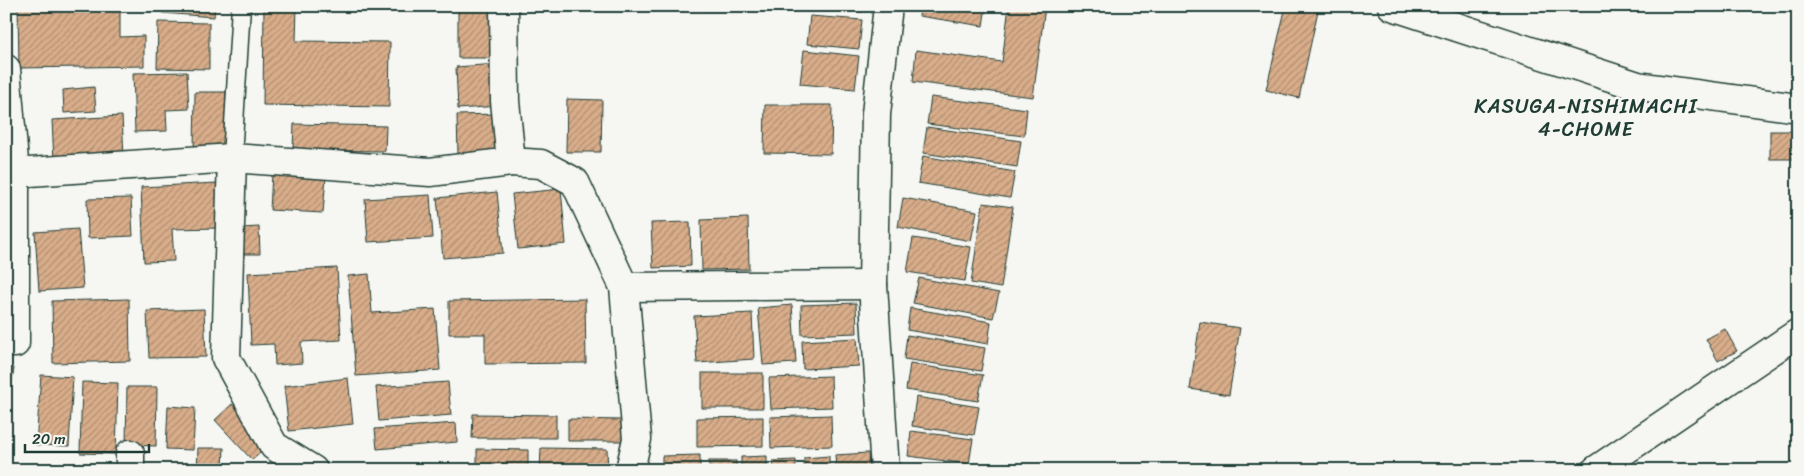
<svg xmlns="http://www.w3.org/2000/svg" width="1804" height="476" viewBox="0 0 1804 476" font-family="Sriracha,sans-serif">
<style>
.building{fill:url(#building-hatch);stroke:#1f3d34}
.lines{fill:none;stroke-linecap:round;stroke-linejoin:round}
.service-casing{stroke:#1f3d34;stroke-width:21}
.minor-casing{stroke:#1f3d34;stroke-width:31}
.service{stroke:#f6f6f2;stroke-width:18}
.minor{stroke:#f6f6f2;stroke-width:28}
.labels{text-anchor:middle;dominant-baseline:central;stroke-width:5;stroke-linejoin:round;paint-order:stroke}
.neighbourhood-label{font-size:20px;letter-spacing:1px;fill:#1f3d34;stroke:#f6f6f2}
</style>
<defs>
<pattern id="building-hatch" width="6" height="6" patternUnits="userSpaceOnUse" patternTransform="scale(1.25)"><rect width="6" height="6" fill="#d9ad8a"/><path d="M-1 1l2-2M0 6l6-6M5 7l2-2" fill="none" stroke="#af8e72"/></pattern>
</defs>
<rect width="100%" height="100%" fill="#f6f6f2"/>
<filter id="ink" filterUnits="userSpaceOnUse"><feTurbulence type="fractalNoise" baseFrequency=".02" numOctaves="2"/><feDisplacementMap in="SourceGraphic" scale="10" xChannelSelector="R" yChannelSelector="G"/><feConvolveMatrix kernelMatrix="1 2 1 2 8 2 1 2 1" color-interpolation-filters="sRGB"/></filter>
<g filter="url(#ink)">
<g class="building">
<path d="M18,6H120V37L144,36V66L19,68Z"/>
<path d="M163,6H215L214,17L162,13Z"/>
<path d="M264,6H297L296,41L390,42L389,107L263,105Z"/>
<path d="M667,6H769V11L667,9Z"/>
<path d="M811,6H863V12L811,8Z"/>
<path d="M921,6H986L983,26L919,16Z"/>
<path d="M1009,6L1045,7L1033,97L913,82L916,50L1002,62Z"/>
<path d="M1286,6H1319L1299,98L1266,90Z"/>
<path d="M495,8L496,58H458V9Z"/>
<path d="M810,16L862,20L859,49L807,44Z"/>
<path d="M158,22L209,23V69L157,68Z"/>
<path d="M804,50L859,56L855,89L800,84Z"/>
<path d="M497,64L499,106L458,109L456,67Z"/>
<path d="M187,72L189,109L166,110L167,131L135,132L133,73Z"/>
<path d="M94,87L96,111L64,113L63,90Z"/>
<path d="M195,92H226L225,150H194Z"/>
<path d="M931,97L1027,109L1024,136L927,124Z"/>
<path d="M567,99L602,100L601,152H566Z"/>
<path d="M765,105H832L831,154L764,153Z"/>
<path d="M496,114L497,153L458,155L457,115Z"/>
<path d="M122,116L124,158L54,162L52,120Z"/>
<path d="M294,124L386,126L385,151L293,150Z"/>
<path d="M927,127L1021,141L1017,167L923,153Z"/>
<rect x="1770" y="131" width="28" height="28"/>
<path d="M923,156L1015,172L1010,198L918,183Z"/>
<path d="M272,173L326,176L323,213L270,210Z"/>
<path d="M217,183L219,228L172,229L174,261L144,262L141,187Z"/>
<path d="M561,189L566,244L518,249L512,194Z"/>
<path d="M497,192L503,253L443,258L437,198Z"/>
<path d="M430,195L433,238L368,242L365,199Z"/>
<path d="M131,198L133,236L88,238L87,199Z"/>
<path d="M903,198L977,211L971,241L898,227Z"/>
<path d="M983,203L1013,207L1001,288L971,283Z"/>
<path d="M748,218L749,269L702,270L701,220Z"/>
<path d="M690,222L691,266L653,268L651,223Z"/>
<path d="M259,227L260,254H240L241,228Z"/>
<path d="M78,229L83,288L39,291L35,232Z"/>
<path d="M913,238L971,247L965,281L907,272Z"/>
<path d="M337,268L341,340L301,342L302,363L275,365L274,344L251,345L248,273Z"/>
<path d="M369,274L372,313L435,309L440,370L356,376L348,276Z"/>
<path d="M919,278L999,293L993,318L913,303Z"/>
<path d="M129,299L130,361L53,363L52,301Z"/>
<path d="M585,299L586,363L485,364V334H449V301Z"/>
<path d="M856,303L857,333L802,335L801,305Z"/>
<path d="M792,305L796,363L763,365L758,308Z"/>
<path d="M910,308L991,322L988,344L907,330Z"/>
<path d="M204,309L206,357L149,358L147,311Z"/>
<path d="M752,313L754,359L697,363L694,316Z"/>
<path d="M1200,322L1240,328L1229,395L1190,389Z"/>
<path d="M1725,329L1737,351L1718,361L1706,339Z"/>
<path d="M907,335L985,348L981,371L904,359Z"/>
<path d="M857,338L859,366L803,369L802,341Z"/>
<path d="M910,364L983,375L978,401L906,390Z"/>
<path d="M6,367L14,368L6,420Z"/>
<rect x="702" y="373" width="61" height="35"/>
<path d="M41,375L73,377L69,446L36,445Z"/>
<path d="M831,376L832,407L771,409L769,378Z"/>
<path d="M348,378L353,424L289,431L284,386Z"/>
<path d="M82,382L118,383L116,454L80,453Z"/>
<path d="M448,382L451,415L379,421L376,387Z"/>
<path d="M127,387H157L156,446L126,445Z"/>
<path d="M916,397L979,407L974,435L912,426Z"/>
<path d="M232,404L270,445L252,460L215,420Z"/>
<path d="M168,406L195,408L193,450L166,449Z"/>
<path d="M473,414L556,415V438H472Z"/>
<path d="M831,415L832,446L771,448L770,417Z"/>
<path d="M763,417V446L697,447V418Z"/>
<path d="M568,419L623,420V441H568Z"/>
<path d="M456,423L457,442L377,449L375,429Z"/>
<path d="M911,431L973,439L969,464L908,456Z"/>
<path d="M198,448H224L223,468H249V470H197Z"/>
<path d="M541,448L607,449L608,470H540Z"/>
<path d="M477,449L528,450V470H477Z"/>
<path d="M868,453L869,470H836L835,455Z"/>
<path d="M700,455V470H662V456Z"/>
<path d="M767,456V470H741V457Z"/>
<path d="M829,456V470H804V458Z"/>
<path d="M796,460V470H774L773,461Z"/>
<rect x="709" y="461" width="27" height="9"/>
<path d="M71,468L113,469L71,470Z"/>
</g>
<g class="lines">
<defs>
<path id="service" d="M232,158L241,6"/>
<g id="minor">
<path d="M504,6L505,101L511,162L541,164L575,182L624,287L637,439L630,470"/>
<path d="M1392,6L1638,86L1798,108"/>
<path d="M6,69L15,173V343L6,341"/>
<path d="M232,158L226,358L274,446L313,470"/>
<path d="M15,173L232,158L430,172L511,162"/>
<path d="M624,287L873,285"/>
<path d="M130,470V454"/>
<path d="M885,470L873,285L876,114L888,6"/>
<path d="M1596,470L1798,333"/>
</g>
</defs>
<use href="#service" class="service-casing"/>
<use href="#minor" class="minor-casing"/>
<use href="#service" class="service"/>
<use href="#minor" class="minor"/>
</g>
</g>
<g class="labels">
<g class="neighbourhood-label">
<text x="1586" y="106">KASUGA-NISHIMACHI<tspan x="1586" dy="23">4-CHOME</tspan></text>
</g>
</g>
<rect width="1804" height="476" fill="none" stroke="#f6f6f2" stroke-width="25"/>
<rect x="12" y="12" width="1779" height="451" fill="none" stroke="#1f3d34" stroke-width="2" filter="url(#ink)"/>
<path d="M25 444v8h124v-8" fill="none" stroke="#1f3d34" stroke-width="2.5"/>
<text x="32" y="444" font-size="15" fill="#1f3d34" stroke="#f6f6f2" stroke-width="4" paint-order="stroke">20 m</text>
</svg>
